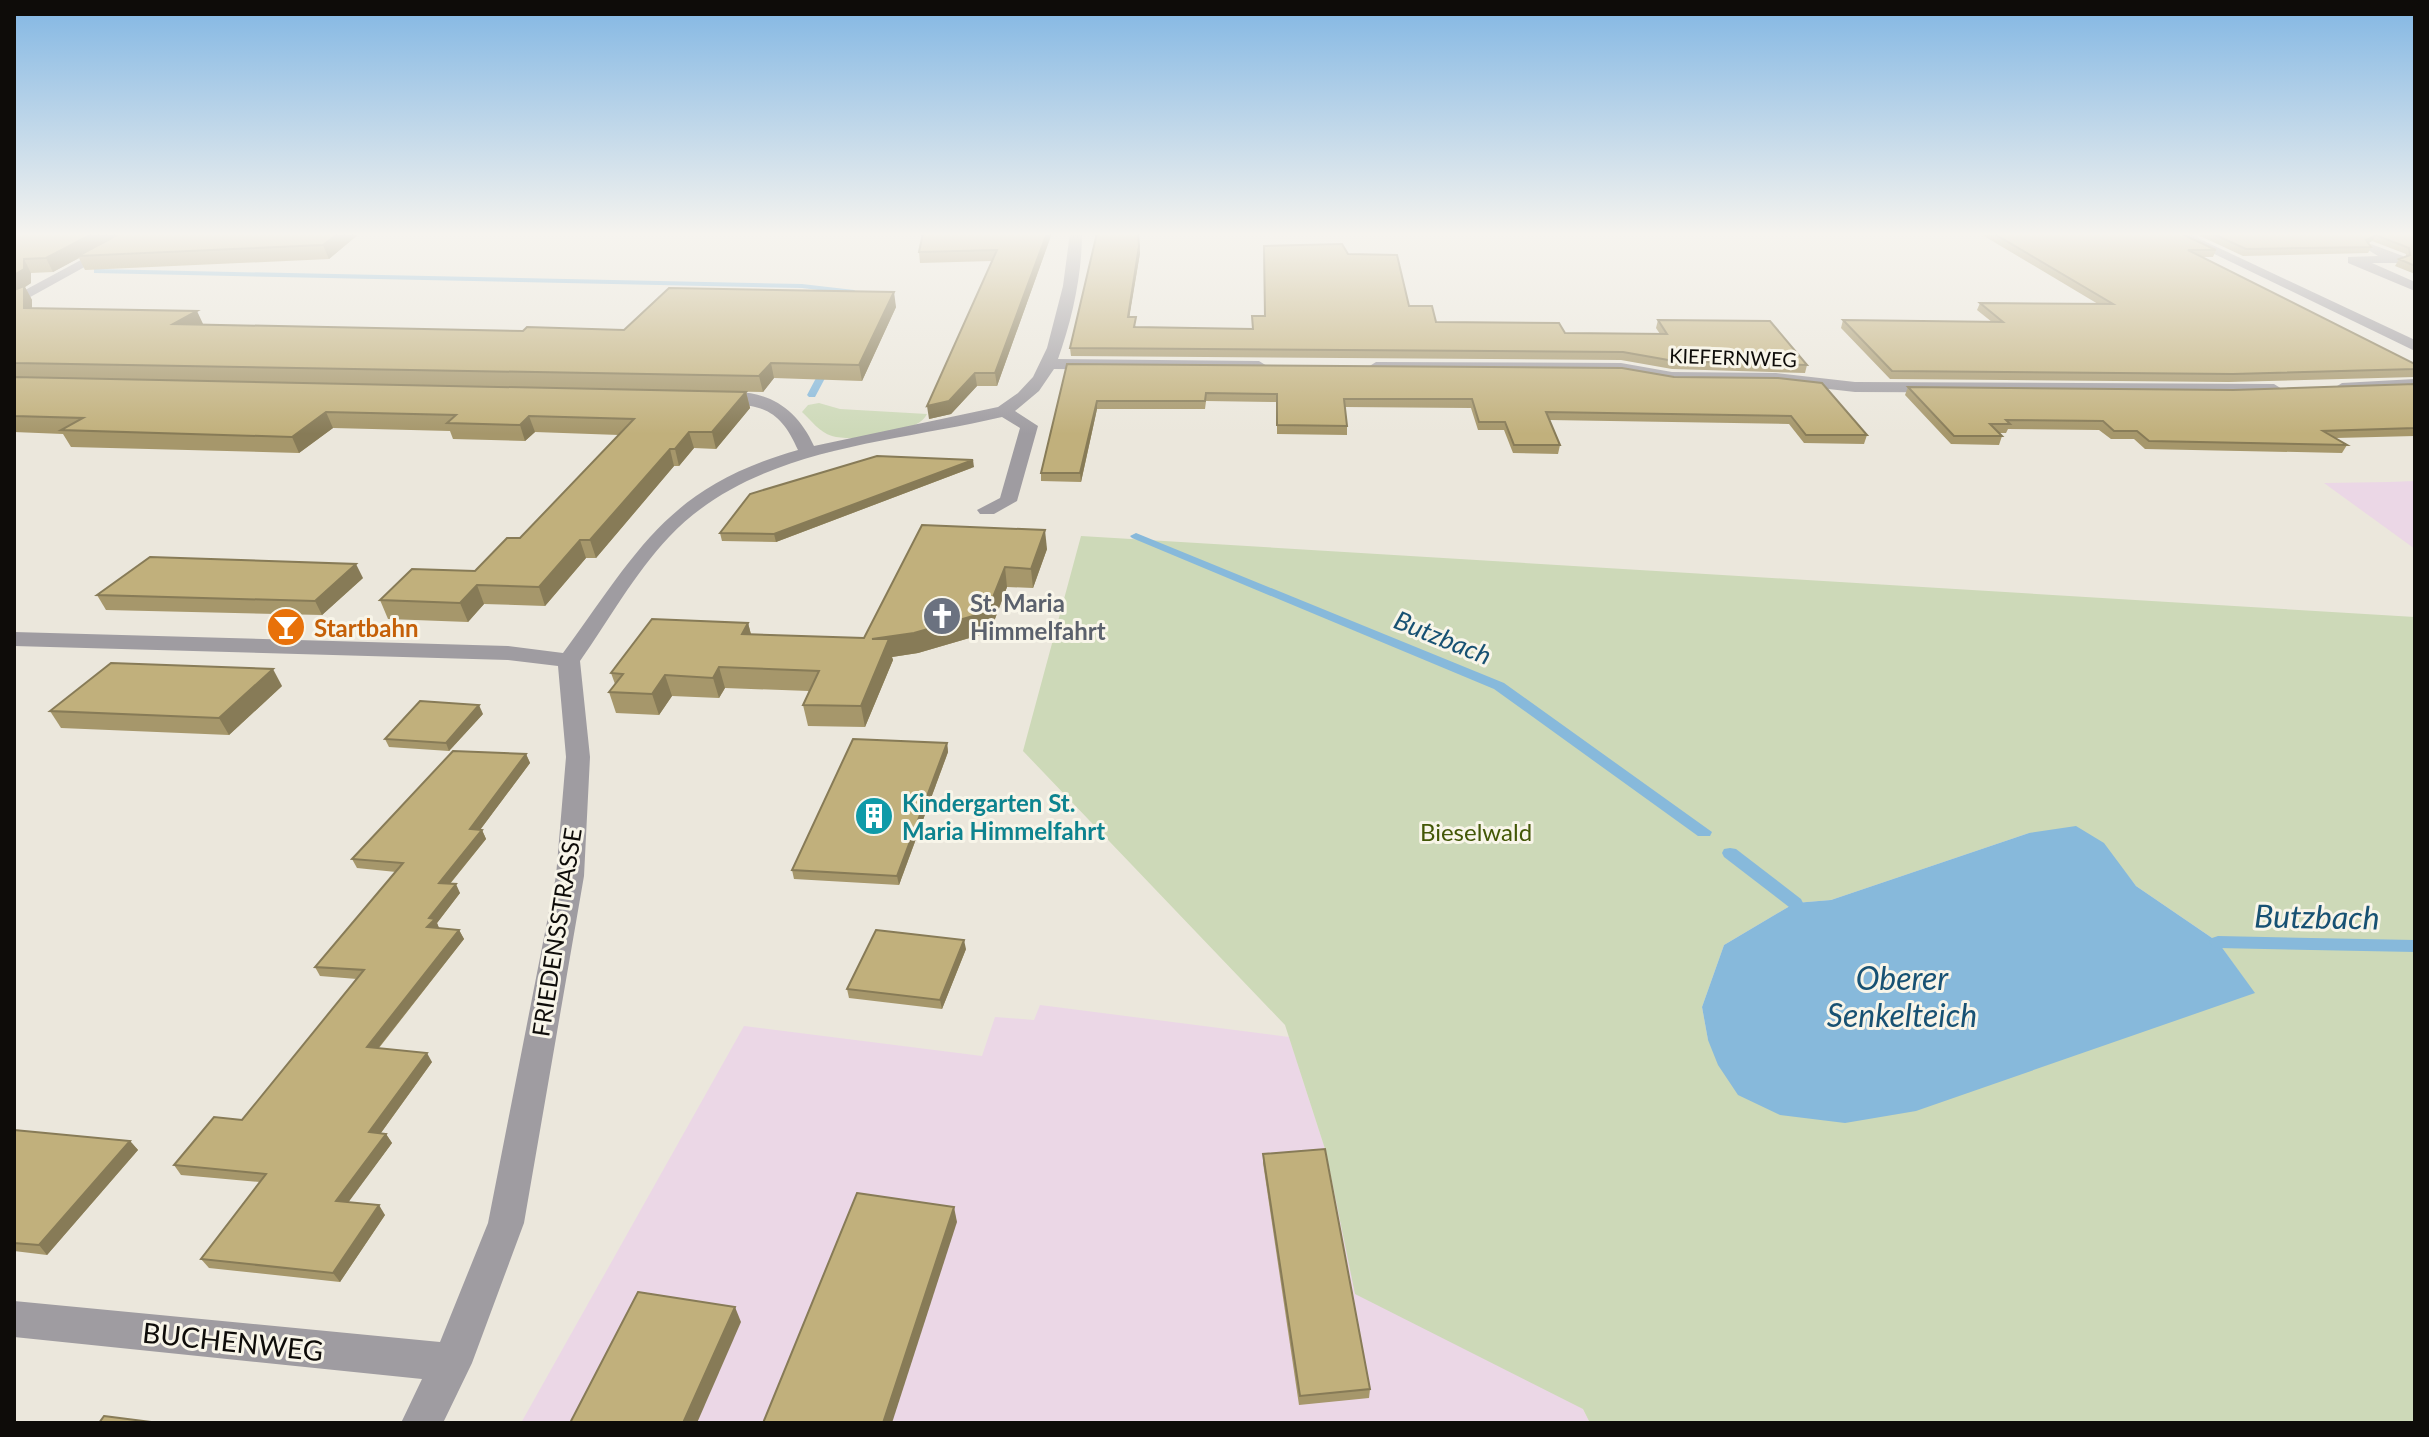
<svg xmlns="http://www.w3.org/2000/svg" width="2429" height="1437" viewBox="0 0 2429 1437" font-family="Lato,sans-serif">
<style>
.education{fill:#ebd7e6}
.green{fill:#cdd9b8;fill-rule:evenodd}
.water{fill:#87b9db}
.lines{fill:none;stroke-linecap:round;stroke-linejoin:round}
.stream{fill:#87b9db;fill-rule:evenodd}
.street{fill:#9f9ca1;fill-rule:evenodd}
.wall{fill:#a6976b}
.shaded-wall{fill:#877b57}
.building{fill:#c1b07c;stroke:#877b57;stroke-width:2}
.labels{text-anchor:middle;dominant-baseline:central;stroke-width:6;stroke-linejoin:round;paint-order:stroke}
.far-street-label{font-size:20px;fill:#0e0c09;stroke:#f8f5e9}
.worship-label{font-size:24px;font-weight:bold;fill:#5b616d;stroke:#f8f5e9;text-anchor:start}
.food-label{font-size:24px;font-weight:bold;fill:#c56008;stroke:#f8f5e9;text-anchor:start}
.culture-label{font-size:24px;font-weight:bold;fill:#0d838f;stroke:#f8f5e9;text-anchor:start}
.park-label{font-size:24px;fill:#435706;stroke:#f8f5e9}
.street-label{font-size:24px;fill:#0e0c09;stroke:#f8f5e9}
.water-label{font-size:26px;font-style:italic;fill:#175173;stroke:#f8f5e9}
.near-street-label{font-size:28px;fill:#0e0c09;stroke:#f8f5e9}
.near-water-label{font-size:32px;font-style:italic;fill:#175173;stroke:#f8f5e9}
</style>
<rect width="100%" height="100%" fill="#ebe7dc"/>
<g class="education">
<path d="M2415,481V549L2324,483L2389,482Z"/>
<path d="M1040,1005L1289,1037L1326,1152L1583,1409L1590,1423H521L744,1026L982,1056L995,1017L1034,1020Z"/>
</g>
<g class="green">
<path d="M819,403L840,409L927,414C917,435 853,442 832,436C819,432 812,421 802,412L808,405Z"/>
<path d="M1081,536L2415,617V1423H1590L1583,1409L1355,1294L1326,1152L1285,1025L1023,751ZM2029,833L2121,867L2136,886L2218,942L2254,993L1708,1040L1702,1007L1724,945L1795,903L1831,900Z"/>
</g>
<path class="water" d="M2076,826L2104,843L2136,886L2218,942L2255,993L1916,1111L1845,1123L1780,1115L1738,1095L1718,1065L1708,1040L1702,1007L1724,945L1795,903L1831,900L2029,833Z"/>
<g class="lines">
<g class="stream">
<path d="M97,269L802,284L854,290L863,297L859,307L855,309L851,307L855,297L852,294L802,288L94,273V269Z"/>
<path d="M824,363L832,365L815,397H809L807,395Z"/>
<path d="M1136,533L1504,683L1712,832L1710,836H1698L1494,689L1132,538L1130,536Z"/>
<path d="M1730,848L1736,849L1801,899L1803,903L1801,907H1789L1724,857L1722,853L1724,849Z"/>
<path d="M2218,936L2415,940V952L2218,948L2212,946L2209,942L2212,938Z"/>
</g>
<g class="street">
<path d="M131,233H146L14,306V296Z"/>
<path d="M1070,233H1082C1082,275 1072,320 1058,359L1259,361L1267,366L1259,371L1054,369L1039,391L1015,411L1038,426L1017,501L994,514H980L977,510L1000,498L1020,428L1002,417C888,444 754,447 669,537C634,574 609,620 580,661L590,757L584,876L524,1223L472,1363L443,1423H401L422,1379L14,1337V1301L440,1342L488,1223L556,876L566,757L558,666L508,660L14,646V632L508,646L563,653C638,551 667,487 798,450C783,416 768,405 731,404C721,404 714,405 707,399L709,396C757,384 794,402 814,446L998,407L1018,393L1033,377L1047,348L1063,286Z"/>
<path d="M2171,233H2187L2415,340V351Z"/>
<path d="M2371,244L2403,256L2405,259L2398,263H2372L2415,282V291L2348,263V257L2378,256L2365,248Z"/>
<path d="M1376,362L1621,363L1672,372L1776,373L1855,382L2274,384L2282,389L2274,394L1855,392L1776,383L1672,382L1621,373L1370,370L1368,367Z"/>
<path d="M2415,379V389L2342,393L2334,388L2342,383Z"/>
</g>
</g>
<g class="wall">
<path d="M14,233H360L329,259L85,270L79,258L53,272L31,273V283L25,287L32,300V308L203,325L523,331L624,330L896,307L862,381L774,378L763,392L544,388L746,392L750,408L716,449L694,448L679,466H674L596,558H586L545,606L484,604L468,622L388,619L380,600L475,571L520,538L619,435L535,432L525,441L453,439L450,431L333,428L299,453L71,447L63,434L14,432Z"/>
<path d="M923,233H1052L997,386H977L951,414L929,419L992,261L920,263L919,252Z"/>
<path d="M1979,233H2180L2216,250L2213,257H2201L2415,364V377L2229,382L1890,379L1841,328L1843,320L1992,322L1977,310L1980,303L2098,304Z"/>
<path d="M2194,233H2415V274L2395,266L2399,259L2406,256V254L2372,241L2368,243L2371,247L2368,253L2243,256Z"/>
<path d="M1139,246L1140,253L1129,317L1136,327L1252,329L1348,254L1409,306L1436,322L1565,333L1660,334L1656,328L1658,320L1807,365L1805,373L1672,369L1621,360L1071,356L1070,348Z"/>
<path d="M1067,364L1622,368L1867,435L1864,444L1804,443L1789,424L1549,420L1560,445L1558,454L1513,453L1504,430H1478L1471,408L1345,407L1347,426V435L1277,434V402L1206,401L1205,409H1097L1081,482L1041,481V473Z"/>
<path d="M2415,384V436L2336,438L2347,445L2342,453L2145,449L2134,439H2111L2099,430L2008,429L2006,433H1998L2002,436L1999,445L1951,444L1905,395L1908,387L2233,390Z"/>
<path d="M974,467L776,542L722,541L720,533Z"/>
<path d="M922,525L1047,549L1033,588L1007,587L990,632L918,653L892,657L893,660L865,727L808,726L803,705L809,691L725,688L719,698L672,696L659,715L616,713L609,692L615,684L611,673L748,623L751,634L864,638Z"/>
<path d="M363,578L322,615L106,610L97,595Z"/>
<path d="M282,686L229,735L61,728L50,711Z"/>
<path d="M483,714L449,751L389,747L385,739Z"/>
<path d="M947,743L948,752L899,885L794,879L792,870Z"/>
<path d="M526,754L530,763L480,830H482L486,839L450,884L460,893L437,923L439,928L459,930L464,939L379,1048L432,1062L381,1133L386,1134L392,1143L348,1202L385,1215L340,1282L209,1268L201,1259L260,1182L181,1175L174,1165L242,1120L357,979L320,976L315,967L396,872L357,868L352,859Z"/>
<path d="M966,949L942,1009L849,998L847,989Z"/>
<path d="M14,1130L130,1141L138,1150L47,1255L14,1251Z"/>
<path d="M1263,1154L1370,1389L1369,1398L1299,1405L1263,1163Z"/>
</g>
<g class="shaded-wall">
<path d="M94,233H125L78,256L79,258L53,272L46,258Z"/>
<path d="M339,233H360L329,259L323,245Z"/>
<path d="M1047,233H1052L997,386L995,373Z"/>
<path d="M2376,235L2372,241L2362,247L2366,240Z"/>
<path d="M1139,246L1140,253L1128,325V317Z"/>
<path d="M24,259L31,273V283L25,287L32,300V323L14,294V275Z"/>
<path d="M894,292L896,307L862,381L859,365Z"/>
<path d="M197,311L204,326L173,324Z"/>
<path d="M771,363L774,378L763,392L759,376Z"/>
<path d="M975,373L977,386L951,414L929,419L927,406Z"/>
<path d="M746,392L750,408L716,449L712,432Z"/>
<path d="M1097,401V409L1081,482L1080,473Z"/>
<path d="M326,412L333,428L299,453L292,437Z"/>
<path d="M529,416L535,432L525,441L520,425Z"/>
<path d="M689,432L694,448L679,466L675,449Z"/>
<path d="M670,449L674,466L596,558L590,540Z"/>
<path d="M973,460L974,467L776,542L774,534Z"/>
<path d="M1045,530L1047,549L1033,588L1031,569Z"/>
<path d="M580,540L586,558L545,606L539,587Z"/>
<path d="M356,564L363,578L322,615L315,601Z"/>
<path d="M1005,567L1007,587L990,632L918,653L892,657L893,660L865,727L861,706L872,639Z"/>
<path d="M477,585L484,604L468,622L460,603Z"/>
<path d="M748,623L753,643L742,634Z"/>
<path d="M719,667L725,688L719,698L713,678Z"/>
<path d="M273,669L282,686L229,735L219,718Z"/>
<path d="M665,675L672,696L659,715L652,694Z"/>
<path d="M479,705L483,714L449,751L446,743Z"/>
<path d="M947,743L948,752L899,885L897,876Z"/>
<path d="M526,754L530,763L474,838L470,829Z"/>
<path d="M482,830L486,839L443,892L439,883Z"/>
<path d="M456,884L460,893L437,923L439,928L427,927L429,918Z"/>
<path d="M459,930L464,939L372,1056L367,1047Z"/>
<path d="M964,940L966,949L942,1009L940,1000Z"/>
<path d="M427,1053L432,1062L375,1141L369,1132Z"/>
<path d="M386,1134L392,1143L342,1211L336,1201Z"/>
<path d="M130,1141L138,1150L47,1255L39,1245Z"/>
<path d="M379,1205L385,1215L340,1282L333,1273Z"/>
<path d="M954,1207L957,1222L892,1423H883Z"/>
<path d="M735,1307L741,1322L697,1423H683Z"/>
</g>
<g class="building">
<path d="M14,233H94L46,258L24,259V269L14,275Z"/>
<path d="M121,233H339L323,245L78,256Z"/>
<path d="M923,233H1047L995,373H975L949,401L927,406L997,250L919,252Z"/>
<path d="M1097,233H1138L1139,246L1128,317H1136L1134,327L1253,329L1252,316H1265L1264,246L1342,244L1348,254L1397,255L1409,306H1432L1436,322L1559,323L1565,333L1667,334L1658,320L1770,321L1807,365L1674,361L1623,352L1070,348Z"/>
<path d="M1993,233H2180L2216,250H2188L2415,364V369L2233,374L1892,371L1843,320L2003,322L1980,303L2113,304Z"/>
<path d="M2211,233H2415V266L2399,259L2410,255L2409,248L2376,235L2366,240L2371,247L2246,249Z"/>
<path d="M24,286V308L197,311L173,324L523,331L527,327L624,330L669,288L894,292L859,365L771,363L759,376L14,363V290Z"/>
<path d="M1067,364L1622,368L1674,377L1778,378L1822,383L1867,435H1806L1791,416L1546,412L1560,445H1514L1505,422H1479L1472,399H1344L1347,426L1277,425V394L1206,393L1205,401H1097L1080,473H1041Z"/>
<path d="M14,377L746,392L712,432H689L675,449H670L590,540H580L539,587L477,585L460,603L380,600L412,569L475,571L507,538H520L634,419L529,416L520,425L447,423L456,415L326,412L292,437L61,430L83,418L14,416Z"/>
<path d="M2415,384V428L2323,431L2347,445L2149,441L2137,431H2114L2103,421L2006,420L2010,424H1990L2002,436H1954L1908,387L2233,390Z"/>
<path d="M877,456L973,460L774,534L720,533L750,494Z"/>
<path d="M922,525L1045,530L1031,569L1005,567L987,612L914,633L872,639H889L861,706L803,705L819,671L719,667L713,678L665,675L652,694L609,692L623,674L611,673L652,619L748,623L742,634L864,638Z"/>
<path d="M150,557L356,564L315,601L97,595Z"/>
<path d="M111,663L273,669L219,718L50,711Z"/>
<path d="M420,701L479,705L446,743L385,739Z"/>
<path d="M853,739L947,743L897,876L792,870Z"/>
<path d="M453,751L526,754L470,829L482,830L439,883L456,884L429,918L435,919L427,927L459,930L367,1047L427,1053L369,1132L386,1134L336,1201L379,1205L333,1273L201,1259L266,1174L174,1165L214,1117L242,1120L364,970L315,967L403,863L352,859Z"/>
<path d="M876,930L964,940L940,1000L847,989Z"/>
<path d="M14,1130L130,1141L39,1245L14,1243Z"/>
<path d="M1325,1149L1370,1389L1300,1396L1263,1154Z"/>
<path d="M857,1193L954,1207L883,1423H763Z"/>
<path d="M638,1292L735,1307L683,1423H570Z"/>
<path d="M104,1416L159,1423H99Z"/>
</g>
<linearGradient id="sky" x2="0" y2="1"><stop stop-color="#81b6e3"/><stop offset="0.54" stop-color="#f6f4ef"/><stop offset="1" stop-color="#f6f4ef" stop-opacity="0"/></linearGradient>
<rect width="2429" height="434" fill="url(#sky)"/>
<defs>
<symbol id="church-disc" viewBox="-11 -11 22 22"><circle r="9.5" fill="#6b7280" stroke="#f8f5e9"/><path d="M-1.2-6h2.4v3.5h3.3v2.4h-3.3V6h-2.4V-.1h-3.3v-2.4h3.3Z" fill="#fff"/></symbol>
<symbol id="bar-disc" viewBox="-11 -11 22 22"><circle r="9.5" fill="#e8710a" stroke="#f8f5e9"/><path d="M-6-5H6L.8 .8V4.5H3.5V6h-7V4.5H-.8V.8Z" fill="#fff"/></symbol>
<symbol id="building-disc" viewBox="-11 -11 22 22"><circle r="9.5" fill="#0f9aa8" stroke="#f8f5e9"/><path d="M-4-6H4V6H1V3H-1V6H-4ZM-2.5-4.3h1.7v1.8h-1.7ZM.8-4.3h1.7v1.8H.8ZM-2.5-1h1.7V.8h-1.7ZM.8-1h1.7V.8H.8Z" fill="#fff"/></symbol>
</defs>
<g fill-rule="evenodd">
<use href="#church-disc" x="920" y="594" width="44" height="44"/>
<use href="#bar-disc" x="264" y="605" width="44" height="44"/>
<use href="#building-disc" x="852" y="794" width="44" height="44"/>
</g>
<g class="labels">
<g class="far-street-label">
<text transform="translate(1733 357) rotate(2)">KIEFERNWEG</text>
</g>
<g class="worship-label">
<text x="970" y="602">St. Maria<tspan x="970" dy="28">Himmelfahrt</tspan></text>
</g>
<g class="food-label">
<text x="314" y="627">Startbahn</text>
</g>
<g class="culture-label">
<text x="902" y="802">Kindergarten St.<tspan x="902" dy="28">Maria Himmelfahrt</tspan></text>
</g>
<g class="park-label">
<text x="1476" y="831">Bieselwald</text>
</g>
<g class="street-label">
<text transform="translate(556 932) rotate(-81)">FRIEDENSSTRASSE</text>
</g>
<g class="water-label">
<text transform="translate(1443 637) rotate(22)">Butzbach</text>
</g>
<g class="near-street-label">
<text transform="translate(233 1341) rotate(6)">BUCHENWEG</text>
</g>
<g class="near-water-label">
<text transform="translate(2317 916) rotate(1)">Butzbach</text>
<text x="1902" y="977">Oberer<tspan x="1902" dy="37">Senkelteich</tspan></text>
</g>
</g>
<rect width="2429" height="1437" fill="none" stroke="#0e0c09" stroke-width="32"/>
</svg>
